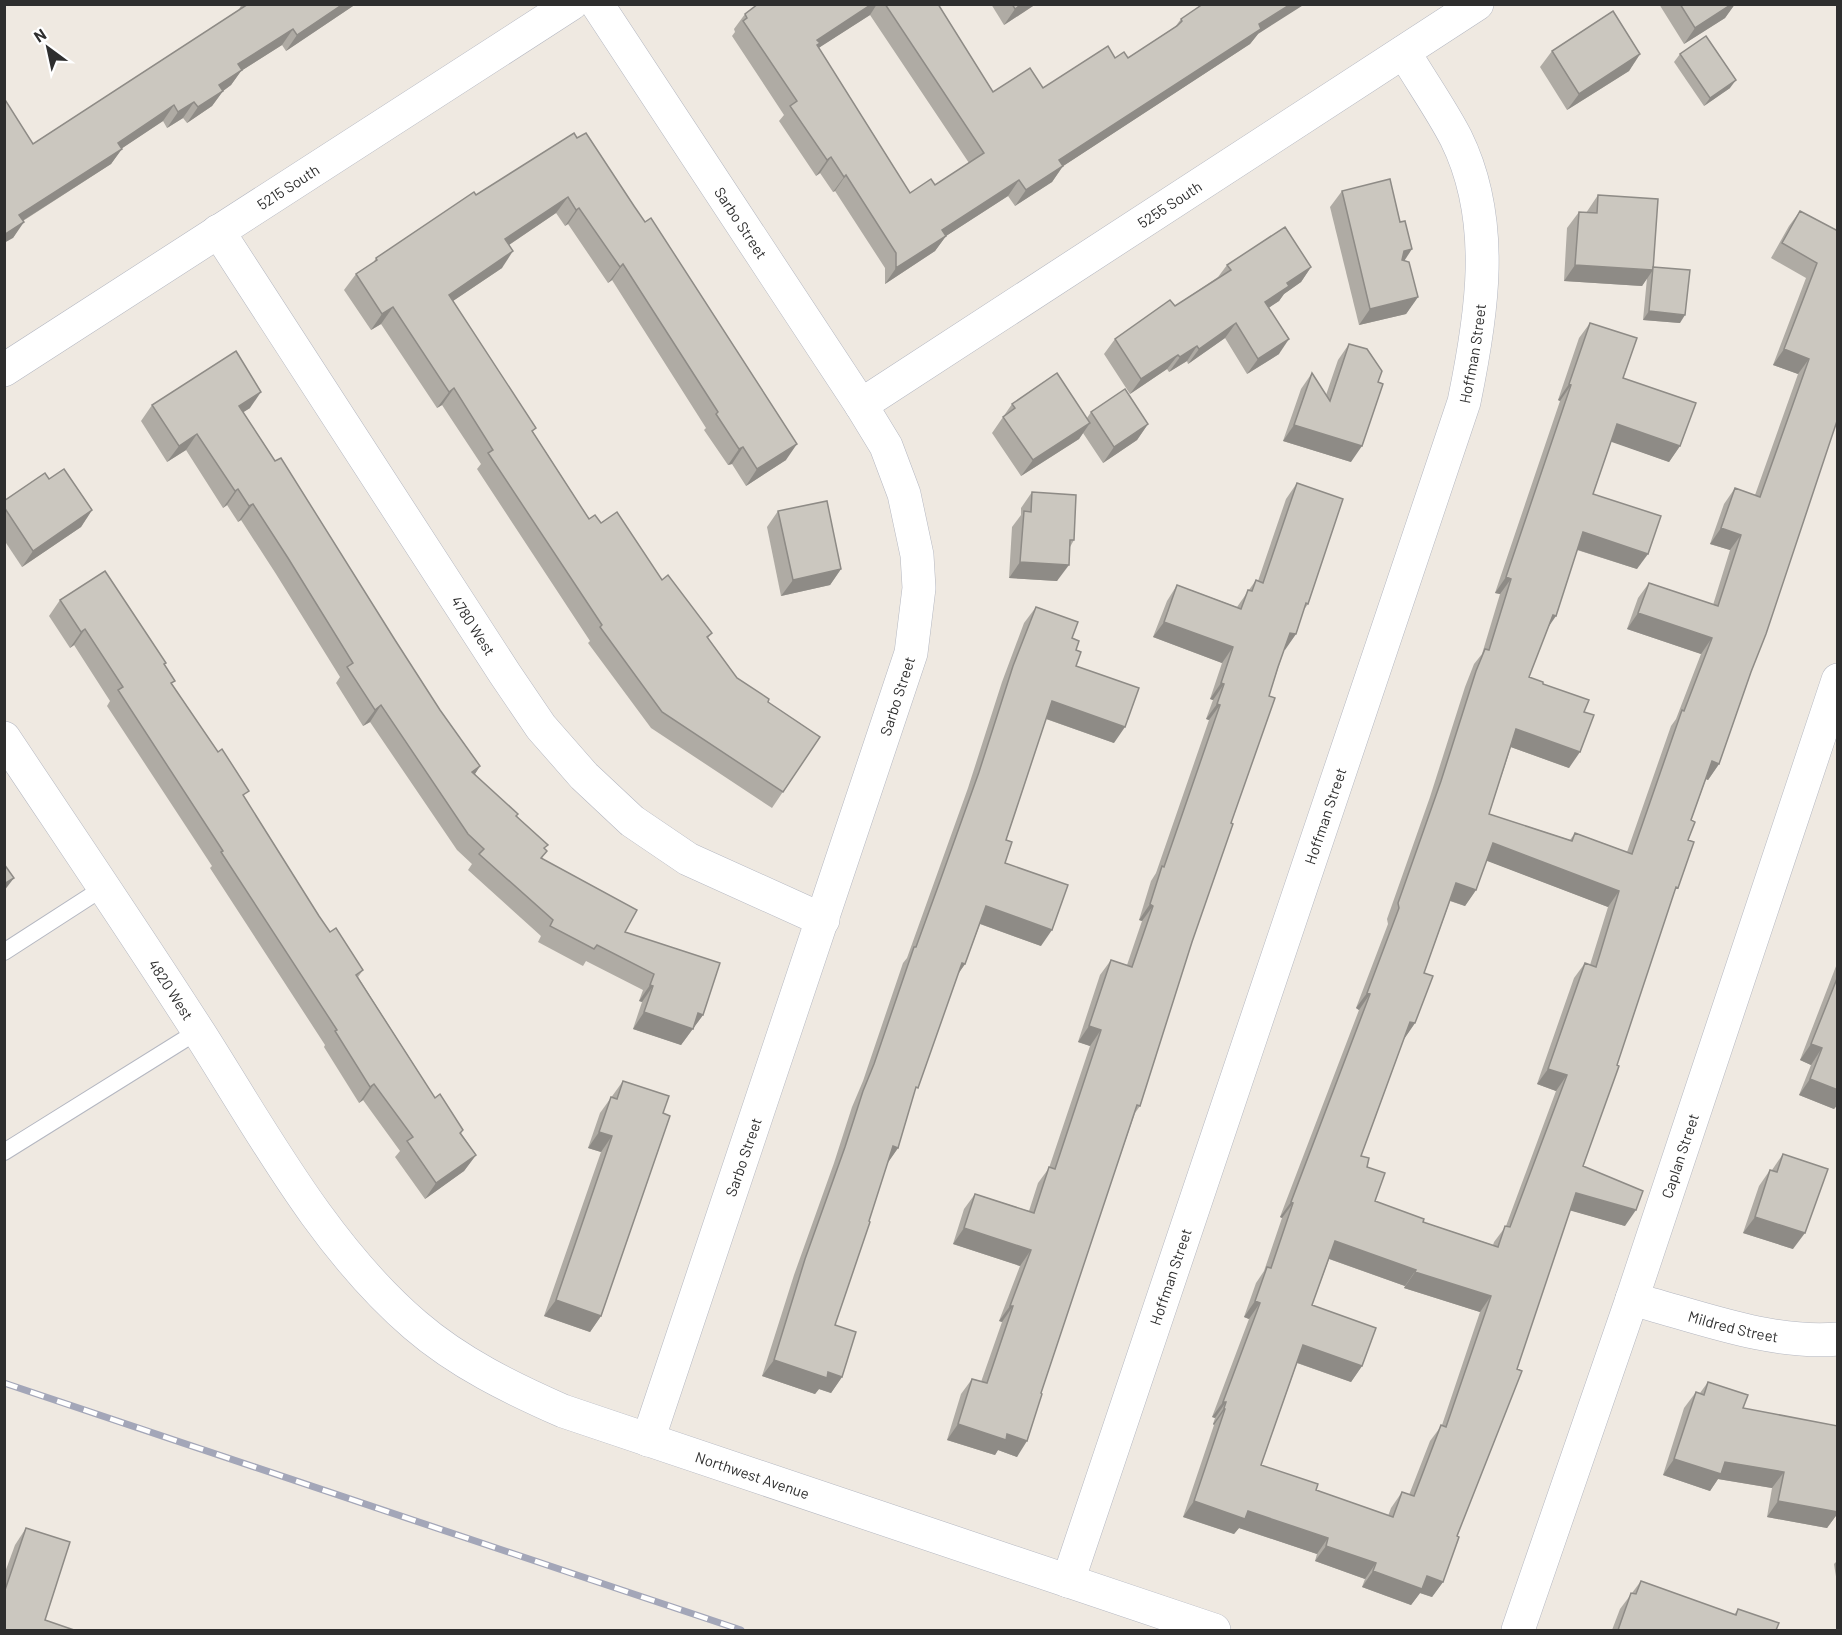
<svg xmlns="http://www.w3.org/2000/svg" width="1842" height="1635" viewBox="0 0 1842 1635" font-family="Barlow,sans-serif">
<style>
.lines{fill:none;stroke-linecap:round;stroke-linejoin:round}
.service-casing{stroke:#b4b7c1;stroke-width:18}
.minor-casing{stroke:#b4b7c1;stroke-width:34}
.tertiary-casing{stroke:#b4b7c1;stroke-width:34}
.service{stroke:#fff;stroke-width:16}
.minor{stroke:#fff;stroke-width:33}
.tertiary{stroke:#fff;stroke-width:33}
.rail-casing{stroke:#a3a6b8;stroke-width:7}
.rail{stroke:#fff;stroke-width:4.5;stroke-dasharray:14;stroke-linecap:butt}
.wall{fill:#afaba4;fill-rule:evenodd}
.shaded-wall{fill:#8e8b86}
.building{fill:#cbc7bf;stroke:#8e8b86;stroke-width:1.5;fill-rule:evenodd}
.labels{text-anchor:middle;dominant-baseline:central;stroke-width:6;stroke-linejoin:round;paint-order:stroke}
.street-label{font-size:15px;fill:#2e2e2e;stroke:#fff}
</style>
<rect width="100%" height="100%" fill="#efe9e1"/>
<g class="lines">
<defs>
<g id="service">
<path d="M4,952L103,888"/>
<path d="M4,1152L198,1031"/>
</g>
<g id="minor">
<path id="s1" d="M597,4L861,405L886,446L904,494L917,555L919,588L911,653L648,1440"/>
<path id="s2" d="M218,231L505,674L541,727L584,776L632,821L688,859L823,920"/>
<path id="s3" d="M861,405L1477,4"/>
<path id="s4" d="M1632,1299C1697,1316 1770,1345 1838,1339"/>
<path id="s5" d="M1068,1581L1464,402C1482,315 1497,221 1456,138C1441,109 1421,81 1404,52"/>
<path id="s6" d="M1518,1630L1632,1299L1838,680"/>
</g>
<g id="tertiary">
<path id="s7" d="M4,370L571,4"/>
<path id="s8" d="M4,738C70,837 136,934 200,1034C263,1133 324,1247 415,1325C459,1363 511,1388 563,1411L1214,1630"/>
</g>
</defs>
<use href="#service" class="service-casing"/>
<use href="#minor" class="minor-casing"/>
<use href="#tertiary" class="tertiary-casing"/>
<use href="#service" class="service"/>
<use href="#minor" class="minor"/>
<use href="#tertiary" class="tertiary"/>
<defs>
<path id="rail" d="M4,1383L741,1630"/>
</defs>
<use href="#rail" class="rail-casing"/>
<use href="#rail" class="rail"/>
</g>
<g class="wall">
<path d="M242,4H356L286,51L282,45L241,71L231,85L223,91L212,106L187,123L183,118L167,128L163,121L122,148L111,164L23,221L13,238L33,144L238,11Z"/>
<path d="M758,4H938L993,92L1043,88L1115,58H1128L1175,27L1181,19L1258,34L1250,44L1063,166L1052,182L1015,206L1008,196L946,236L935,251L885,284V268L835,191L833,192L820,173L816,176L779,121L784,115L732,36L735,32L734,29L745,14ZM870,15L969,163L935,185L910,193L818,48Z"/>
<path d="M991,4H1036L1004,25Z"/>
<path d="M1659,4H1735L1725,18L1684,44Z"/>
<path d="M1552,51L1640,54L1629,71L1567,110L1540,67Z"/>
<path d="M1680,54L1730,88L1704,106L1674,62Z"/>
<path d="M574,133L786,460L746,486L732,464L728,465L704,430L706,428L612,280L608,283L568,224L565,226L556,213L509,245L502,268L453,301L533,432L589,519L601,523L662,580L712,633L708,638L737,678L768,702L820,737L772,808L651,728L588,643L590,641L477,469L481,464L442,405L437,408L381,324L371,330L344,290L356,274L373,263L376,258Z"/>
<path d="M1342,191L1404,261L1418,297L1406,314L1359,325L1330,207Z"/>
<path d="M1598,195L1653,267L1680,323L1643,320L1647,278L1642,286L1564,281L1567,228L1579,212L1586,213Z"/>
<path d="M1800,211L1838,231L1751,672L1719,764L1708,780L1706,779L1691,820L1688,840L1674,893L1583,1166L1625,1226L1570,1210L1457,1536L1443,1582L1432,1597L1420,1593L1411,1605L1362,1587L1365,1579L1315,1561L1317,1554L1239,1528L1234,1534L1183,1517L1214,1425L1213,1424L1215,1418L1212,1417L1249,1319L1244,1317L1256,1283L1264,1271L1282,1218L1280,1217L1359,1010L1356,1008L1388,924L1387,919L1430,797L1465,687L1474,664L1482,654L1500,594L1495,593L1560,401L1558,400L1579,338L1590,323L1623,378L1680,446L1669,462L1611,441L1593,494L1637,569L1577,550L1529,677L1543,684L1584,712L1569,768L1511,747L1489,814L1570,840L1575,833L1627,852L1671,726L1676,719L1701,654L1627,629L1638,598L1649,583L1713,605L1730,550L1710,544L1724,504L1735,488L1755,495L1798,374L1773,365L1806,278L1771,258L1789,226ZM1486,860L1608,907L1590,965L1585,963L1574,978L1537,1084L1556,1091L1506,1226L1494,1242L1493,1245L1423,1222L1375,1201L1367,1167L1361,1156L1404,1039L1415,1023L1424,973L1450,901L1465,906L1476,890ZM1329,1259L1405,1286L1404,1288L1480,1312L1442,1425L1430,1441L1409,1495L1402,1492L1391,1508L1388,1516L1316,1490L1261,1465L1297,1363L1351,1382L1362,1366L1312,1305Z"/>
<path d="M1227,265L1311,267L1301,282L1284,294L1279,301L1269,307L1279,354L1247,374L1225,338L1188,364L1187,361L1169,372L1167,369L1130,394L1104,354L1115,339L1175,306L1218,277Z"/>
<path d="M1349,344L1351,462L1283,441L1301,389L1312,373L1326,395L1338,360Z"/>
<path d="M1012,404L1087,418L1091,412L1148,424L1137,440L1103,463L1083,433L1079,439L1021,476L992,433Z"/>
<path d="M152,405L250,408L243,412L440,710L480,766L475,774L517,816L545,849L542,858L625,932L703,1015L681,1045L633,1029L642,1002L639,1001L643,990L586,961L583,966L538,942L541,936L468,870L472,864L457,850L370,722L363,726L336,683L340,677L276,574L241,520L238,522L227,505L223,508L186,450L167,462L141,421Z"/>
<path d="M49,479L92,510L81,527L22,567L4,540V501Z"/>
<path d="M1297,483L1308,604L1303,611L1296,634L1284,650L1269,696L1231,823L1192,942L1140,1106L1135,1113L1017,1457L998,1450L995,1455L947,1440L961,1394L972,1379L981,1382L1002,1322L999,1321L1020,1266L953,1244L964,1209L975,1194L1029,1211L1038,1183L1049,1168L1090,1046L1078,1042L1100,975L1111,960L1127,965L1142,921L1139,920L1151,881L1156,873L1209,720L1206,719L1213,700L1210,699L1222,663L1153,637L1167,601L1177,585L1237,607L1256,580L1258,581L1286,499Z"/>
<path d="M1032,492L1074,540L1070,547L1057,581L1009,578L1012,527L1021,515V508Z"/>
<path d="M778,511L841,569L830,585L781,596L767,527Z"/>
<path d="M60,600L164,665L172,684L319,916L330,932L363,970L358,977L435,1098L463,1130L461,1133L476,1155L464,1171L425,1199L395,1157L400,1151L363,1100L359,1103L324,1047L325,1045L210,868L212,866L107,706L110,701L74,645L70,648L49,616Z"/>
<path d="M1036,607L1072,638L1076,650V666L1114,743L1046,719L1006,840L1005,863L1041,946L980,924L965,964L957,975L914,1093L898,1148L888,1162L835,1325L842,1377L831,1393L819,1389L815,1394L762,1376L794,1275L834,1163L852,1107L863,1081L903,963L907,958L968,788L1002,682L1024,623Z"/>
<path d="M1838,961V1104L1834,1109L1799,1095L1811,1065L1800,1060Z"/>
<path d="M623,1081L601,1316L590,1332L544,1316L601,1152L588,1148L600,1113Z"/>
<path d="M1783,1154L1793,1249L1743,1233L1759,1186L1770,1170H1772Z"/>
<path d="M1708,1382L1743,1408L1838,1426V1513L1827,1528L1767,1517L1772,1488L1718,1479L1710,1491L1663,1475L1684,1408L1696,1392L1700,1393Z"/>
<path d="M26,1528L45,1620L4,1630V1575L15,1545Z"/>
<path d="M1838,1560V1589L1834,1564Z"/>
<path d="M1641,1581L1734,1615L1738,1609L1778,1630H1612L1620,1609Z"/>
</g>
<g class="shaded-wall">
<path d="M343,4H356L286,51L297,35Z"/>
<path d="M872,4H877L870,15L814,51L817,40Z"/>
<path d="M1022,4H1036L1004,25L1015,9Z"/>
<path d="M1291,4H1305L1258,34L1250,44L1048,176L1059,160L1259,24Z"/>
<path d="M1732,4H1735L1725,18L1684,44L1695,28Z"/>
<path d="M293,29L282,45L241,71L231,85L223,91L212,106L187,123L198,107L238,64Z"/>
<path d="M1640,54L1629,71L1567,110L1579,94Z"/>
<path d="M1736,80L1730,88L1704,106L1710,98Z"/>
<path d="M194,102L183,118L167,128L178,112Z"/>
<path d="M174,105L163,121L115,153L122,149L111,164L8,230L19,215L118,143Z"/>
<path d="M831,157L820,173L816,176L827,160Z"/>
<path d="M1063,166L1052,182L1015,206L1026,190Z"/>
<path d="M846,175L835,191L833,192L844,177Z"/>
<path d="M1019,180L1008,196L946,236L935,251L885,284L896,268L942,230Z"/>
<path d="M568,197L556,213L494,255L505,239Z"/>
<path d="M579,208L568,224L565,226L576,210Z"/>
<path d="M24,222L13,238L4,243V235Z"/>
<path d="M1412,249L1401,266L1404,251Z"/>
<path d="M513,251L502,268L438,311L449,295Z"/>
<path d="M623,264L612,280L608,283L620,267Z"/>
<path d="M1575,265L1653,270L1642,286L1564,281Z"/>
<path d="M1311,267L1301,282L1284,294L1279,301L1255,317L1265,302L1287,283Z"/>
<path d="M1418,297L1406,314L1359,325L1370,309Z"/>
<path d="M393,307L381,324L371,330L382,314Z"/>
<path d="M1649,311L1685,315L1680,323L1643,320Z"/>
<path d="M1236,323L1225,338L1188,364L1199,349Z"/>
<path d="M1289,339L1279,354L1247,374L1258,359Z"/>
<path d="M1197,346L1187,361L1169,372L1180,357Z"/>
<path d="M1784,349L1809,359L1798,374L1773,365Z"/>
<path d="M1178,355L1167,369L1130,394L1141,379Z"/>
<path d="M1569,384L1571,385L1560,401L1558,400Z"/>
<path d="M454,388L442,405L437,408L449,392Z"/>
<path d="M261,392L250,408L228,422L239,406Z"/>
<path d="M1090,423L1079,439L1021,476L1033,460Z"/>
<path d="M1148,424L1137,440L1103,463L1114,447Z"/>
<path d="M1617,424L1680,446L1669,462L1606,440Z"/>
<path d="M1294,425L1362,446L1351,462L1283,441Z"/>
<path d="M197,434L186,450L167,462L179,446Z"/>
<path d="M797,444L786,460L746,486L757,469Z"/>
<path d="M743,447L732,464L728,465L739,449Z"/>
<path d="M238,489L227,505L223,508L235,491Z"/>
<path d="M253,504L241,520L238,522L249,506Z"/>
<path d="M92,510L81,527L22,567L33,551Z"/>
<path d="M1721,528L1741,535L1730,550L1710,544Z"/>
<path d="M1583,532L1648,554L1637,569L1572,548Z"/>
<path d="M1020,562L1069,565L1057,581L1009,578Z"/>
<path d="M841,569L830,585L781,596L793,580Z"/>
<path d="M1506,577L1511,579L1500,594L1495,593Z"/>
<path d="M1638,613L1712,638L1701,654L1627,629Z"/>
<path d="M1553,615L1556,616L1545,632Z"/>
<path d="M1164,622L1233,647L1222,663L1153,637Z"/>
<path d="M85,629L74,645L70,648L81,632Z"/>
<path d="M1290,633L1296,634L1285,650L1279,648Z"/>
<path d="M1221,683L1224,684L1213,700L1210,699Z"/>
<path d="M1052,701L1125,727L1114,743L1041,717Z"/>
<path d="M1217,704L1220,705L1209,720L1206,719Z"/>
<path d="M381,705L370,722L363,726L375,710Z"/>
<path d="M1516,729L1580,752L1569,768L1505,745Z"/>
<path d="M1712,761L1719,764L1708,780L1701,777Z"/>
<path d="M480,766L469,783L472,772Z"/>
<path d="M1493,843L1619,891L1608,907L1482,859Z"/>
<path d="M14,878L4,891V884Z"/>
<path d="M1456,883L1476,890L1465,906L1445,899Z"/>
<path d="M1150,904L1153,906L1142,921L1139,920Z"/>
<path d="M986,906L1052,930L1041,946L975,922Z"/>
<path d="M962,963L965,964L954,980Z"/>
<path d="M650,985L653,986L642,1002L639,1001Z"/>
<path d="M1367,993L1370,994L1359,1010L1356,1008Z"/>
<path d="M644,1012L698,1013L703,1015L681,1045L633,1029Z"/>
<path d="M1410,1022L1415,1023L1404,1039Z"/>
<path d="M1089,1026L1101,1030L1090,1046L1078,1042Z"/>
<path d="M1811,1044L1822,1048L1811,1065L1800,1060Z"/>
<path d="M1548,1069L1567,1075L1556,1091L1537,1084Z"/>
<path d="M1810,1079L1838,1090V1104L1834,1109L1799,1095Z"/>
<path d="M374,1084L363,1100L359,1103L370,1087Z"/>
<path d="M599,1132L612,1136L601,1152L588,1148Z"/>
<path d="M893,1146L898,1148L887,1164Z"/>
<path d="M476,1155L464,1171L425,1199L436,1183Z"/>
<path d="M1576,1193L1636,1210L1625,1226L1565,1209Z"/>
<path d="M1291,1202L1293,1203L1282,1218L1280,1217Z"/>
<path d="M1755,1217L1805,1233L1793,1249L1743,1233Z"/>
<path d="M964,1228L1031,1250L1020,1266L953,1244Z"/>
<path d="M1335,1241L1416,1270L1405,1286L1324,1257Z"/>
<path d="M1415,1272L1491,1296L1480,1312L1404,1288Z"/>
<path d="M556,1300L601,1316L590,1332L544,1316Z"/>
<path d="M1255,1301L1260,1303L1249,1319L1244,1317Z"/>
<path d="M1010,1306H1013L1002,1322L999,1321Z"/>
<path d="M1303,1345L1362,1366L1351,1382L1292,1361Z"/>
<path d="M774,1360L828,1372L842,1377L831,1393L819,1389L815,1394L762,1376Z"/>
<path d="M1223,1402H1226L1215,1418L1212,1417Z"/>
<path d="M1224,1408L1225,1409L1214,1425L1213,1424Z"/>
<path d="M958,1424L1007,1434L1027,1441L1017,1457L998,1450L995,1455L947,1440Z"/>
<path d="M1674,1459L1725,1462L1784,1472L1772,1488L1718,1479L1710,1491L1663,1475Z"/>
<path d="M1194,1501L1248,1511L1328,1538L1317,1554L1239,1528L1234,1534L1183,1517Z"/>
<path d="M1778,1501L1838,1512V1513L1827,1528L1767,1517Z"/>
<path d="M1326,1546L1376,1563L1365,1579L1315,1561Z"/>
<path d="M1373,1571L1427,1576L1443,1582L1432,1597L1420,1593L1411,1605L1362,1587Z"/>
</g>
<g class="building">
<path d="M248,4H343L297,35L293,29L238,64L242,70L219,85L223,91L198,107L194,102L178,112L174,105L118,143L122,149L19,215L24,222L4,235V98L33,144Z"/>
<path d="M758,4H872L817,40L820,43L817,45L910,193L931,179L935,185L984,153L885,4H938L993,92L1030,68L1043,88L1108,46L1115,58L1124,52L1128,58L1177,26L1182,21L1181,19L1203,4H1291L1259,24L1261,29L1059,160L1063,166L1026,190L1019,180L942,230L946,236L896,268V253L846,175L844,177L831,157L827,160L790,106L797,101L743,21L747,18L745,14Z"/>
<path d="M1012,4H1022L1015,9Z"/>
<path d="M1680,4H1732L1695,28Z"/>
<path d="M1613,11L1640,54L1579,94L1552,51Z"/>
<path d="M1706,36L1736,80L1710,98L1680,54Z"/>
<path d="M574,133L577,138L586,133L634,206L645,222L651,218L797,444L757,469L743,447L739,449L716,414L718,412L623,264L620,267L579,208L576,210L568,197L505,239L513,251L449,295L536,428L532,431L589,519L595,515L601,523L617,512L662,580L668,575L712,633L707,637L737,678L769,699L768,702L820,737L783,792L662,712L600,627L602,625L488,453L493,450L454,388L449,392L393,307L382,314L356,274L377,260L376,258L474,192L476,195Z"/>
<path d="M1390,179L1400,222L1405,221L1412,249L1404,251L1402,260L1409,262L1418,297L1370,309L1342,191Z"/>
<path d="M1598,195L1658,199L1653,270L1575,265L1579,212L1597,213Z"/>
<path d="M1800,211L1838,231V418L1766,634L1751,672L1719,764L1712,761L1691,820L1695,822L1688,840L1694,842L1678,888L1676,887L1617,1065L1619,1066L1583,1166L1643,1191L1636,1210L1576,1193L1517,1369L1522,1371L1457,1536L1459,1537L1443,1582L1427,1576L1422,1589L1373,1571L1376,1563L1326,1546L1328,1538L1248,1511L1245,1519L1194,1501L1225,1409L1224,1408L1226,1402H1223L1260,1303L1255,1301L1267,1267L1271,1268L1293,1203L1291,1202L1370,994L1367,993L1399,908L1398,903L1441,781L1476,671L1485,649L1489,650L1511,579L1506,577L1571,385L1569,384L1590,323L1637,338L1623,378L1696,403L1680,446L1617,424L1593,494L1661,516L1648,554L1583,532L1556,616L1553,615L1529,677L1543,682V684L1589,700L1584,712L1594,715L1580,752L1516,729L1489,814L1572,841L1575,833L1632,854L1682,710L1684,711L1712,638L1638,613L1649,583L1718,606L1741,535L1721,528L1735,488L1760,497L1809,359L1784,349L1817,263L1782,243ZM1493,843L1619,891L1596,967L1585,963L1548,1069L1567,1075L1510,1227L1505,1226L1498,1247L1423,1222L1424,1219L1375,1201L1385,1173L1367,1167L1369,1158L1361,1156L1410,1022L1415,1023L1433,976L1424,973L1456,883L1476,890ZM1335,1241L1416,1270L1415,1272L1491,1296L1446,1427L1441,1425L1414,1496L1402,1492L1393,1517L1316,1490L1318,1484L1261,1465L1303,1345L1362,1366L1376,1328L1312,1305Z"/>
<path d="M1285,227L1311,267L1287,283L1289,286L1265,302L1289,339L1258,359L1236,323L1199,349L1197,346L1180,357L1178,355L1141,379L1115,339L1170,300L1175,306L1231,270L1227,265Z"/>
<path d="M1653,267L1690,270L1685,315L1649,311Z"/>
<path d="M1349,344L1367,349L1382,371L1378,382L1383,384L1362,446L1294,425L1312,373L1330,401Z"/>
<path d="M236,351L261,392L239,406L275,461L281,458L395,640L440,710L480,766L472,772L518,814L516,816L548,845L544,848L547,851L541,858L637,910L625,932L720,963L703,1015L698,1013L693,1029L644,1012L653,986L650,985L654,974L597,945L594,949L550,926L553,920L479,854L484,849L468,834L381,705L375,710L347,667L353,663L288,558L253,504L249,506L238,489L235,491L197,434L179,446L152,405Z"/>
<path d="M1057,373L1090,423L1033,460L1003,417L1015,408L1012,404Z"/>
<path d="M1125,389L1148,424L1114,447L1091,412Z"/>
<path d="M64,469L92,510L33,551L4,507V501L45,473L49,479Z"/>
<path d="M1297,483L1343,499L1308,604L1306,603L1296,634L1290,633L1278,667L1269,696L1275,698L1231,823L1233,824L1192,942L1140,1106L1137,1105L1041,1393L1042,1394L1027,1441L1007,1434L1006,1440L958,1424L972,1379L987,1383L1013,1306H1010L1031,1250L964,1228L975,1194L1034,1213L1049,1167L1055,1169L1101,1030L1089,1026L1111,960L1132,967L1153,906L1150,904L1162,866L1164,867L1220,705L1217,704L1224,684L1221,683L1233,647L1164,622L1177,585L1241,609L1248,590L1252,591L1256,580L1263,583Z"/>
<path d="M1032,492L1076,495L1074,540H1070L1069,565L1020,562L1024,511L1031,512Z"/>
<path d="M827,501L841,569L793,580L778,511Z"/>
<path d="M105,571L166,663L164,664L175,681L171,683L218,752L222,749L249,791L243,795L319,916L330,932L336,928L363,970L356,975L435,1098L440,1094L463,1130L460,1133L476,1155L436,1183L407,1141L413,1137L374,1084L370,1087L335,1031L337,1030L221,852L223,851L118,690L123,687L85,629L81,632L60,600Z"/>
<path d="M1036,607L1078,622L1072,638L1079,641L1076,650L1081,652L1076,666L1139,688L1125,727L1052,701L1006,840L1012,842L1005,863L1068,885L1052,930L986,906L965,964L962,963L918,1088L916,1087L898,1148L893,1146L869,1221L870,1222L835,1325L856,1332L842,1377L828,1372L827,1378L774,1360L805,1259L845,1147L863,1091L874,1064L914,947H916L940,881L979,772L1013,666Z"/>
<path d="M4,864L14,878L4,884Z"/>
<path d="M1838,976V1090L1810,1079L1822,1048L1811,1044Z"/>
<path d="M623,1081L669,1096L663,1113L670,1116L601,1316L556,1300L612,1136L599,1132L611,1097L617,1099Z"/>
<path d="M1783,1154L1828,1169L1805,1233L1755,1217L1770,1170L1777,1172Z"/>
<path d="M1708,1382L1748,1395L1743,1408L1838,1426V1512L1778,1501L1784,1472L1725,1462L1721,1474L1674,1459L1696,1392L1704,1395Z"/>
<path d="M26,1528L70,1542L45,1620L74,1630H4V1593Z"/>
<path d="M1641,1581L1736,1615L1738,1609L1779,1623L1776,1630H1778H1618L1631,1593L1636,1594Z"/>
</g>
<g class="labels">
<g class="street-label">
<text stroke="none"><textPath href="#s7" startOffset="338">5215 South</textPath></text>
<text stroke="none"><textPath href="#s3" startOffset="368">5255 South</textPath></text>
<text stroke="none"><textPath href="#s1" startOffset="262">Sarbo Street</textPath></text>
<text stroke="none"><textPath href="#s5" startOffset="1293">Hoffman Street</textPath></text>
<text stroke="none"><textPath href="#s2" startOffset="470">4780 West</textPath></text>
<text transform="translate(897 696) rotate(-72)">Sarbo Street</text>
<text stroke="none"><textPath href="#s5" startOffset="807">Hoffman Street</textPath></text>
<text stroke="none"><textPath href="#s8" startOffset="302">4820 West</textPath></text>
<text stroke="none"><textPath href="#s6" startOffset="501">Caplan Street</textPath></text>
<text transform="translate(743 1157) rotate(-71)">Sarbo Street</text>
<text stroke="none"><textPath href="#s5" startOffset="321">Hoffman Street</textPath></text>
<text stroke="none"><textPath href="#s4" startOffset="105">Mildred Street</textPath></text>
<text stroke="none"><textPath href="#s8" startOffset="1090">Northwest Avenue</textPath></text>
</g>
</g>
<rect width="1842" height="1635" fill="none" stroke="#2e2e2e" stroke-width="12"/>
<g transform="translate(48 48) rotate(327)" stroke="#ffffff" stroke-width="4.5" paint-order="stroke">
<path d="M0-4.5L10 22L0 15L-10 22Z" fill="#2e2e2e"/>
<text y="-9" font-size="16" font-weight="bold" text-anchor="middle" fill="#2e2e2e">N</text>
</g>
</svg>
